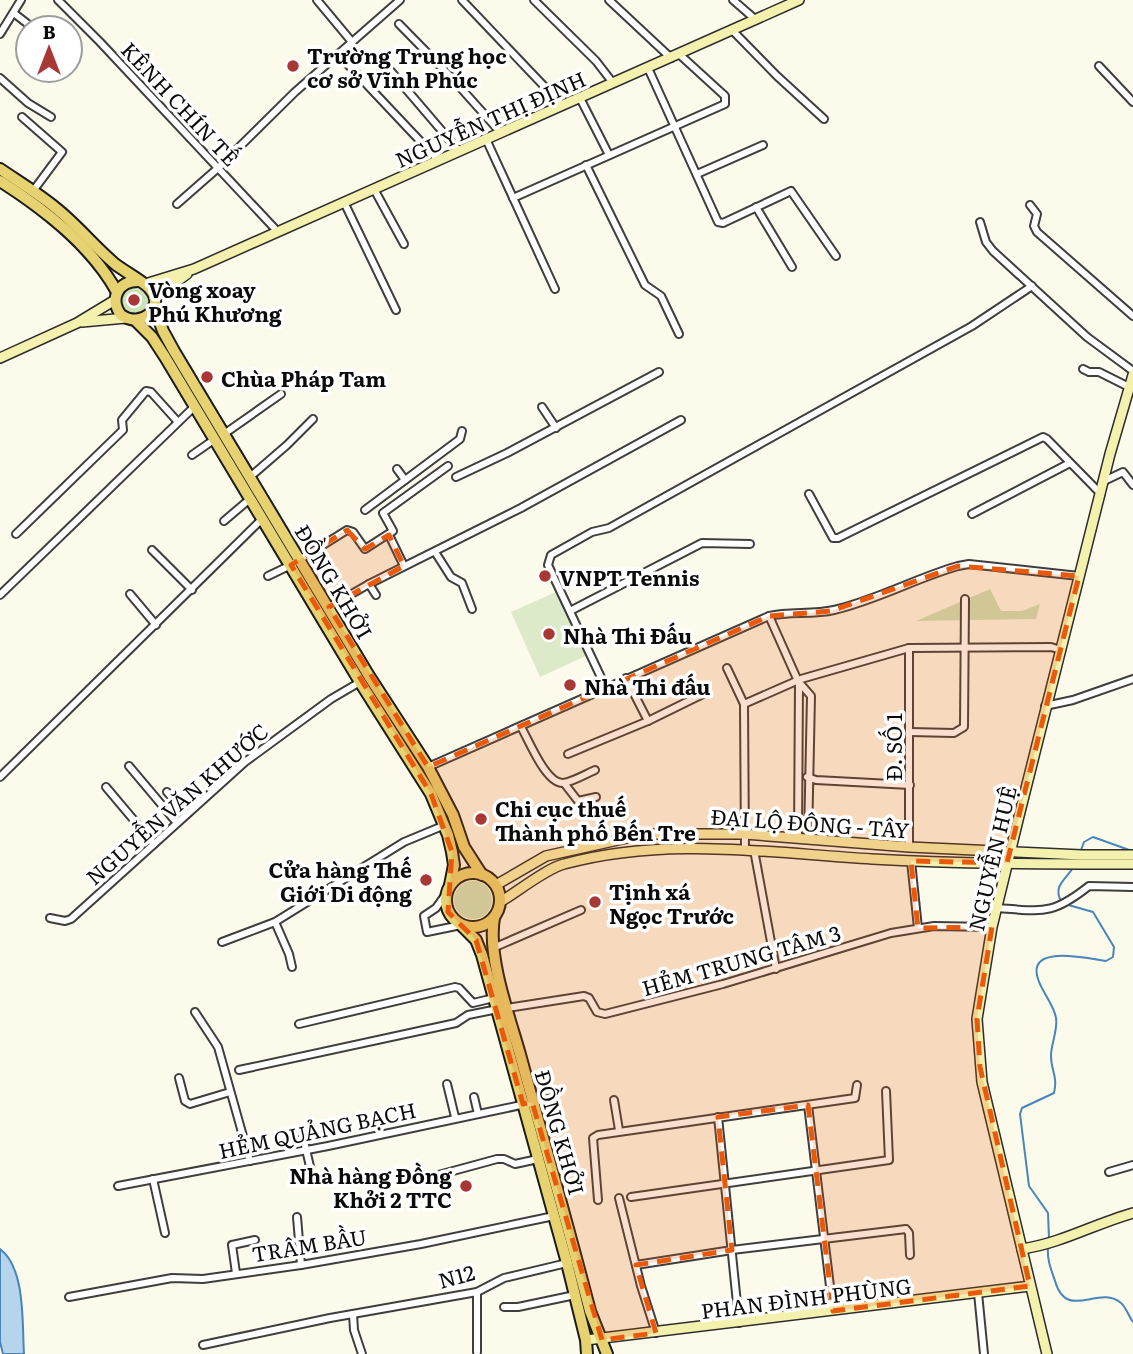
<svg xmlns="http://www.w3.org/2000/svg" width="1133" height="1354" viewBox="0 0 1133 1354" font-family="Literata,serif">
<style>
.green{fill:#cce2b9}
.pitch{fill:#ddeaca}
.water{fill:#b6d5ed;stroke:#4785bb;stroke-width:2}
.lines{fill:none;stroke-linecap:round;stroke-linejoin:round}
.stream{stroke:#4785bb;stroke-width:2}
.street-casing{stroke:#3e3e3e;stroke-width:10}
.secondary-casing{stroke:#2d2d2d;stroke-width:12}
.primary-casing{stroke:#1c1c1c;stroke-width:14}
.street{stroke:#fff;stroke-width:6}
.secondary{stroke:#f4f1ae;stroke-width:9}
.primary{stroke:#e7d271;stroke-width:10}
.marked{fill:#e8590c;fill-opacity:0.2;stroke:#e8590c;stroke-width:5;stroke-dasharray:14 9;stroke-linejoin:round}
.poi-dot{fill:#a83735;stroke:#fff;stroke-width:2.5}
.labels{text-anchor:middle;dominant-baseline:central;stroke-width:7;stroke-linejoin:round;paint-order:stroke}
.poi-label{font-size:21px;font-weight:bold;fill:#0b0b0b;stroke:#fff;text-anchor:start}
.street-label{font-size:21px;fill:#0b0b0b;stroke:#fff}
</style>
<rect width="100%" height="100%" fill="#fcfaeb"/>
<g class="green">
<circle cx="135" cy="301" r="14"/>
<path d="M990,589L1001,611H1022L1040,604L1036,619L916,621Z"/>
<circle cx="473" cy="900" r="19"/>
</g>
<path class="pitch" d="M558,591L588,655L540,677L511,612Z"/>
<path class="water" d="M0,1249C26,1268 22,1325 24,1354H3L0,1342Z"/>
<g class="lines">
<g class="stream">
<path d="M1081,850L1084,842L1093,837L1132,851"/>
<path d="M1061,901C1053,886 1065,880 1073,868"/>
<path d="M1049,1239L1048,1213L1029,1186L1020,1114L1022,1108L1054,1093C1058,1076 1051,1071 1051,1056C1051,1044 1058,1030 1056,1018C1054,1005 1042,992 1038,979C1026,943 1089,959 1106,961L1113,957L1114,947L1093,912L1065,904"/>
<path d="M1048,1248C1047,1260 1051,1269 1055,1281C1067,1322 1099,1284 1121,1303C1126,1307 1129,1317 1133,1322"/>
</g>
<defs>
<g id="street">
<path d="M58,0L100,42L278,232"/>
<path d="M317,0L352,42"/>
<path d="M462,0L562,105"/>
<path d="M534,0L596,61L613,83"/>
<path d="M609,0L671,58"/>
<path d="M733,0L756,20"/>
<path d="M15,14L33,28"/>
<path d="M399,24L450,76L501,133"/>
<path d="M732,30L777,76L824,119"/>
<path d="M0,34L21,0"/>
<path d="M24,45L28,40"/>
<path d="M338,54L438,160"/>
<path d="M383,62L459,151"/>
<path d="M1099,66L1133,102"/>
<path d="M648,68L718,222L723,223L791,191L836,256"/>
<path d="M0,78L28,103L51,117"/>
<path d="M580,98L609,155"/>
<path d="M22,117L62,152L33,191"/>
<path d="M486,139L555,289"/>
<path d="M586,165L645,285L661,296L679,334"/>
<path d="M697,174L763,145"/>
<path d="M374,189L404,244"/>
<path d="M513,198L725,104V96L679,54"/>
<path d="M344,202L396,310"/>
<path d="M177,204L218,168L295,92L400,0"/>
<path d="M1030,205L1037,214L1034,226L1037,232L1133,316"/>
<path d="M756,207L792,267"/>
<path d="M980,222L986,242L993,251L1087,337L1133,371"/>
<path d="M1083,369L1089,372H1099L1129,387"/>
<path d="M542,407L556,428"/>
<path d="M224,434L281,394"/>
<path d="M192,455L215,439"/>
<path d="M397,469L405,480"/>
<path d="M250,477L287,445L313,419"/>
<path d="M456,477L507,453L659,372"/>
<path d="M1104,481L1123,472L1133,485"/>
<path d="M809,494L833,538H838L1043,437L1047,439L1101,494"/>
<path d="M365,510L460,439L462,431"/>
<path d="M972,514L1070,463"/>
<path d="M224,521L251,498"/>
<path d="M16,534L123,430L122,420L146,391L151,392L178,422"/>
<path d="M389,535L404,566"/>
<path d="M152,550L192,590"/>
<path d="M435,552L451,577L462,583L472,609"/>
<path d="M268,576L291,565L347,530L353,532L365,549L393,531L383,513L448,466"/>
<path d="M369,584L376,595"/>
<path d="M130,594L156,625"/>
<path d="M0,595L195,406"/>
<path d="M329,607L369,584L521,508L681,420"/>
<path d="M570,611L702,543L750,544"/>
<path d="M769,616L798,681L811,696L808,839"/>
<path d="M909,648V847"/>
<path d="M727,668L744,704L745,849"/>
<path d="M626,678L648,721"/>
<path d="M606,688L548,565L551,555L592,532L609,528L972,326L1032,286"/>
<path d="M744,704L801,679L909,648L1051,647L1061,650"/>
<path d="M1045,706L1073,700L1133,679"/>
<path d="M521,727C529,740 546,785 564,783C574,781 586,774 595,770"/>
<path d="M910,732L954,733L964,727L965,599"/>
<path d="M568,754L648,721L703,694"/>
<path d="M129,766L177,823"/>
<path d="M428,767L769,616C790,611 812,615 834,610C877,600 916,578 958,566L969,564L1079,576"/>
<path d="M0,777L263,518"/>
<path d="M807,777L816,780L910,785"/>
<path d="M564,783L578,801L596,797"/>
<path d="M106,787L154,844"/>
<path d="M167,792L187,814"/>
<path d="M798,838L799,682"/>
<path d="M754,850L776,969"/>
<path d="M911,861L918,928"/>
<path d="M446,894L436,908L424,916L427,932L461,925"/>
<path d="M997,908C1043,911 1051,916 1089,886L1133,887"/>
<path d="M50,918L65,921L71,919L245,762L331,699L360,682"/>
<path d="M275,922L289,954L292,967"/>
<path d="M222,942L275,922L404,842L445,825"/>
<path d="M493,948L581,910"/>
<path d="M507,1008L584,996L589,998L597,1012L605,1014L723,984L891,933L934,926L992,927"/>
<path d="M195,1012L218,1047L250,1161"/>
<path d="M299,1024L455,987L459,988L473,1003L494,998"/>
<path d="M239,1070L456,1023L468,1015L498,1009"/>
<path d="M179,1078L185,1101L190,1104L230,1092"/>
<path d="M447,1084L455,1117"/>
<path d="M474,1097L478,1114"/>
<path d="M614,1100L619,1130"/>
<path d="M808,1105L833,1311"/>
<path d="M718,1117L739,1323"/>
<path d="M287,1134L289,1139L304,1141L312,1175"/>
<path d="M1109,1172L1133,1165"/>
<path d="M153,1179L165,1233"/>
<path d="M420,1180L497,1159H504L515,1164L538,1159"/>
<path d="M118,1186L328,1146L554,1098"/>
<path d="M631,1197L889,1160L886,1091"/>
<path d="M619,1198L641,1286L656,1333"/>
<path d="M598,1200L593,1138L598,1135L855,1098L857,1085"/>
<path d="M297,1217L301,1265"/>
<path d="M636,1265L732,1250L906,1229L909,1233L910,1255"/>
<path d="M236,1273L232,1245L255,1240"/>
<path d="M477,1292V1352"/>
<path d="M978,1293L984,1354"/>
<path d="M69,1297L172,1278L203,1279L301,1265L421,1244L554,1216"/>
<path d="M504,1307H518L575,1295"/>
<path d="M353,1314L354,1330L362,1354"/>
<path d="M203,1345L330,1318L477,1292L504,1278L567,1263"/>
</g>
<g id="secondary">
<path d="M145,284L194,269L799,0"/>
<path d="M154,298L187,274"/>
<path d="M82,322L126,318"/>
<path d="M0,358L77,323L115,300"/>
<path d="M496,885L546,856L645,834H744L909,847L1082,855H1133"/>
<path d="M500,902C517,892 547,868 564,864C666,836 769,853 872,859C959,864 1046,864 1133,864"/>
<path d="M1022,1249C1062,1243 1094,1224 1133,1213"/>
<path d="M586,1340L1030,1286"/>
<path d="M1047,1354L982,1082L977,1019L992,927L1019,816L1110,454L1133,375"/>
</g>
<g id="primary">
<path d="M0,169C19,182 39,194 57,209C78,226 95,247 115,264C124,271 146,283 150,289C166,308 141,329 121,315C109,299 118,281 138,281"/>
<path d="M0,181C44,209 91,245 117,292"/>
<path d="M154,306L163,331L174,351L369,676L428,767L453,815L464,847L482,875"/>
<path d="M135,320L152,337L165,357L360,682L431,794L448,835L452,852L454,865L450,885"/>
<circle cx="473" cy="900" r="27"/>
<path d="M494,918C487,958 510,1018 521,1058C544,1142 568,1226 590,1311L607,1354"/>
<path d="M461,925L476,940L482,955L567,1263L586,1340L587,1354"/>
</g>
</defs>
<use href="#street" class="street-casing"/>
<use href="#secondary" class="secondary-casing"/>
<use href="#primary" class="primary-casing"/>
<use href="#street" class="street"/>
<use href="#secondary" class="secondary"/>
<use href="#primary" class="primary"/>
</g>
<path class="marked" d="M347,530L365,549L389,535L404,566L329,607L428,767L769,616L831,611L958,566L1079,576L1007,863L911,861L918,928L992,927L977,1019L980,1067L1030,1286L833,1311L808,1105L718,1117L732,1250L636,1265L656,1333L602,1340L532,1102L523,1104L476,940L448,912L452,852L431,794L291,565Z"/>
<g class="poi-dot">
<circle cx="293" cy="66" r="7"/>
<circle cx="134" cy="300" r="7"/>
<circle cx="207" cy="377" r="7"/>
<circle cx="545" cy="576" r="7"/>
<circle cx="549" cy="634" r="7"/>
<circle cx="570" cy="685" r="7"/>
<circle cx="481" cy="819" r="7"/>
<circle cx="426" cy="880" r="7"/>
<circle cx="595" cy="902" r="7"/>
<circle cx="466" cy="1186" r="7"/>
</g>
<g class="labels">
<g class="poi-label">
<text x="307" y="54">Trường Trung học<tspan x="307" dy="24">cơ sở Vĩnh Phúc</tspan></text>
<text x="148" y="288">Vòng xoay<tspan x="148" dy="24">Phú Khương</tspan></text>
<text x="221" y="377">Chùa Pháp Tam</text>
<text x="559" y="576">VNPT Tennis</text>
<text x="563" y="634">Nhà Thi Đấu</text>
<text x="584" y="685">Nhà Thi đấu</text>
<text x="495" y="807">Chi cục thuế<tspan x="495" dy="24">Thành phố Bến Tre</tspan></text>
<text x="412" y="868" text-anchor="end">Cửa hàng Thế<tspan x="412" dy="24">Giới Di động</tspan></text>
<text x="609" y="890">Tịnh xá<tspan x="609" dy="24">Ngọc Trước</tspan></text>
<text x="452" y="1174" text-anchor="end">Nhà hàng Đồng<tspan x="452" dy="24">Khởi 2 TTC</tspan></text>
</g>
<g class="street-label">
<text transform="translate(181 103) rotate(47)">KÊNH CHÍN TẾ</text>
<text transform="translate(490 118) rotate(-24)">NGUYỄN THỊ ĐỊNH</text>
<text transform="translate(335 581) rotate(59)">ĐỒNG KHỞI</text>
<text transform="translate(892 747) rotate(-90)">Đ. SỐ 1</text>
<text transform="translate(176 803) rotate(-41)">NGUYỄN VĂN KHƯỚC</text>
<text transform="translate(810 822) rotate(4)">ĐẠI LỘ ĐÔNG - TÂY</text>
<text transform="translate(991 858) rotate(-77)">NGUYỄN HUỆ</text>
<text transform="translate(741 959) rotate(-16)">HẺM TRUNG TÂM 3</text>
<text transform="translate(317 1129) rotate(-12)">HẺM QUẢNG BẠCH</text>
<text transform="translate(561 1132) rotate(74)">ĐỒNG KHỞI</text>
<text transform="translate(309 1244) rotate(-9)">TRÂM BẦU</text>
<text transform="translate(456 1275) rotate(-15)">N12</text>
<text transform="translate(806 1297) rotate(-7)">PHAN ĐÌNH PHÙNG</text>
</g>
</g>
<g transform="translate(49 49)"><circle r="33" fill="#ffffff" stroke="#9d9d9d" stroke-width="2"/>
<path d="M0-5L12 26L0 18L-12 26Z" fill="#a83735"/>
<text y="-10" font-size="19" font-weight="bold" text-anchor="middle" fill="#0b0b0b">B</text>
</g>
</svg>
